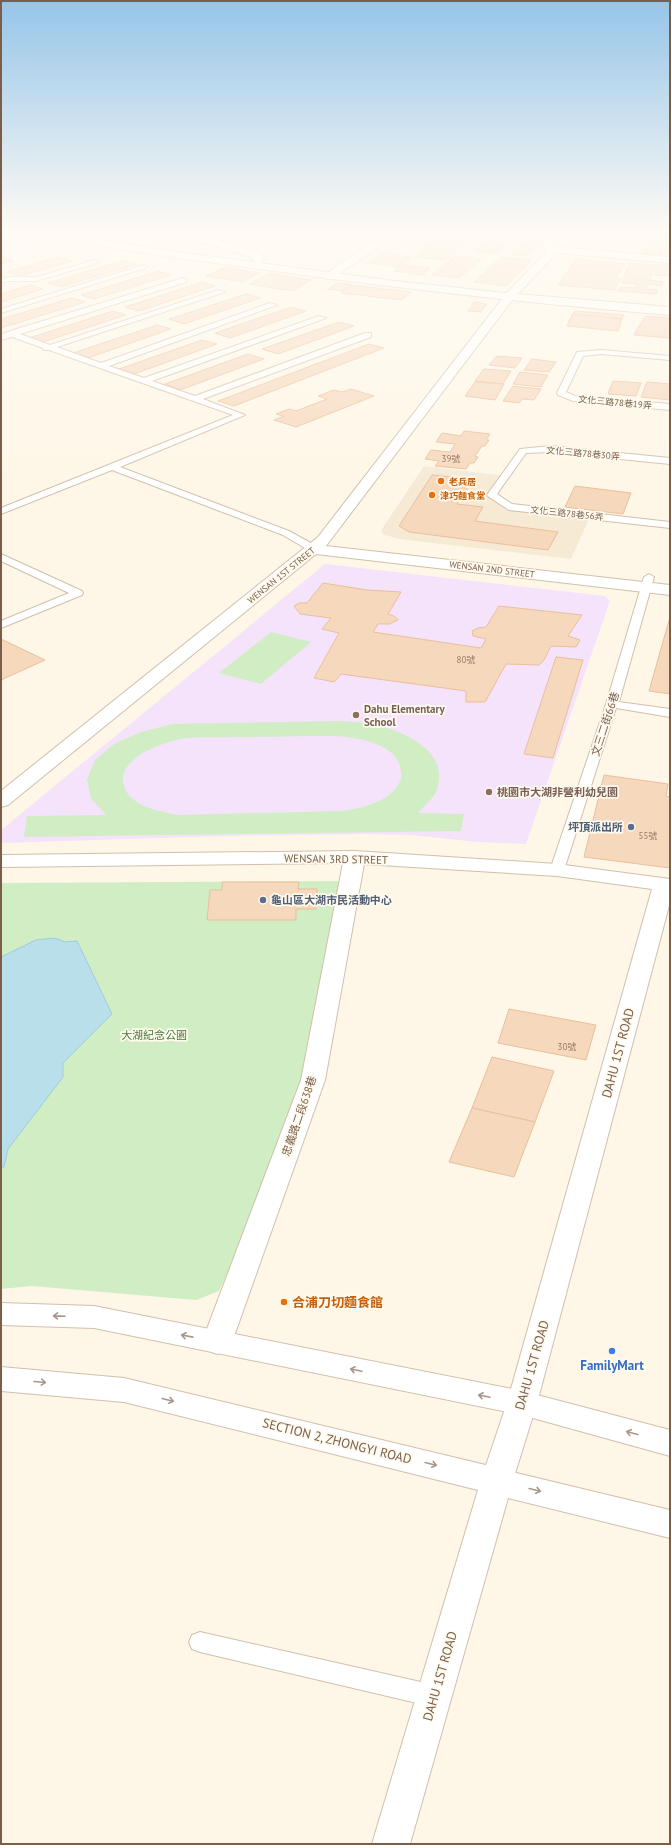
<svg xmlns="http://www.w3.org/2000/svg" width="671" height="1845" viewBox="0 0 671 1845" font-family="'PT Sans','Noto Sans TC',sans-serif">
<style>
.residential{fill:#f6ead5}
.education{fill:#f4e3fb}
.green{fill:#d1edc4;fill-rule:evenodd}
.water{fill:#b9dfea;stroke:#9ecedc}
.building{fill:#f6d8bc;stroke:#eabf9b}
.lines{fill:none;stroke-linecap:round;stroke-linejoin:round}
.service-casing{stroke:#d1bfab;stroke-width:2}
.minor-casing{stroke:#d1bfab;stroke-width:2}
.tertiary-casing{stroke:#d1bfab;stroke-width:2}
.service{fill:#fff;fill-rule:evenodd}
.minor{fill:#fff;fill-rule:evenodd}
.tertiary{fill:#fff;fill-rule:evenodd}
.oneway{stroke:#a99689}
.food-dot{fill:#e8710a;stroke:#fffaef;stroke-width:1.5}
.education-dot{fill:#8d6e63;stroke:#fffaef;stroke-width:1.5}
.service-dot{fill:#5c6f8a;stroke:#fffaef;stroke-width:1.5}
.shop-dot{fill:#3f7fe0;stroke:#fffaef;stroke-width:1.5}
.labels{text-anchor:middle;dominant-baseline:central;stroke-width:3.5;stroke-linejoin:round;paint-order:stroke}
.far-street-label{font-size:9px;fill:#7a5e49;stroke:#fffaef}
.number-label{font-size:9px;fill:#997c66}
.far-food-label{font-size:9px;font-weight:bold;fill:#c56008;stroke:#fffaef;text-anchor:start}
.education-label{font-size:11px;font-weight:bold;fill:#785e54;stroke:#fffaef;text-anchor:start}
.street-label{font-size:11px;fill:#7a5e49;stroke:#fffaef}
.service-label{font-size:11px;font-weight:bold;fill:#4e5e75;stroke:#fffaef;text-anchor:end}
.park-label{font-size:11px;fill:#4a7b3c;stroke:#fffaef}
.near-street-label{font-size:13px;fill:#7a5e49;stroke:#fffaef}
.near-food-label{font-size:13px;font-weight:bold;fill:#c56008;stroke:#fffaef;text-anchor:start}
.near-shop-label{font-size:13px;font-weight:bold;fill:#366cbe;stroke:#fffaef}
</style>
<rect width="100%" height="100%" fill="#fef7e7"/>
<g class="residential">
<path d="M1,234H26L51,239L1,243Z"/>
<path d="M424,466L506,476L496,493L501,503L589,519L571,559L399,539L385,535L381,532L382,529Z"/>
</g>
<path class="education" d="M325,564L605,596L610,601L526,844L477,842L411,835L368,834L224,836L2,843L1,830Z"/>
<g class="green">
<path d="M271,632L311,642L261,684L219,673Z"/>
<path d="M341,721C351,722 362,722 372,724C404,731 452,751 436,792C433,799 423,806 418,813L464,814L461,831L24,837L27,816L106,815L91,798L87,779L95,760L114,744L141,732L173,724ZM335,736C354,737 396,743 400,767C401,771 402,775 401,779C397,788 392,794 383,799C370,806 356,809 342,811L178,815C161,811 134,808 125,789C112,760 160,743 181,739C198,736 217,738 235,737C269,737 302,736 335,736Z"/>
<path d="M348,881L282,1162L219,1291L196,1300L32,1286L1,1289V883Z"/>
</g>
<path class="water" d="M54,938L65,942L77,941L112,1014L63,1063V1077L8,1149L4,1167H1V957L36,940Z"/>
<g class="building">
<path d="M442,234L472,237L445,260L414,257Z"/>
<path d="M534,234H552L528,256L511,254Z"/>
<path d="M490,237L507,239L501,244L506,245L497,254L476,251Z"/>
<path d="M651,237L670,239V256L641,253Z"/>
<path d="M381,253L412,257L402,265L430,268L423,275L394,271L400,267L368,263Z"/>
<path d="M455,256L481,259L459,278L432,275Z"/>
<path d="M1,257L13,261L1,264Z"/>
<path d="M58,257L72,261L20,276L7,272Z"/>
<path d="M501,257L532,260L506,286L474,282Z"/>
<path d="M576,259L625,264L615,278L621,279L614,290L558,285Z"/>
<path d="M125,260L138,264L61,287L48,283Z"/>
<path d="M630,263L657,265L651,277L624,275Z"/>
<path d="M660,264L670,265V276L655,275Z"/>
<path d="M225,267L260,273L242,282L206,276Z"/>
<path d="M158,271L171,275L94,299L81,295Z"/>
<path d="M269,273L311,280L293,291L249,284Z"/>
<path d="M624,277L651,279L650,280L663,282L661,286L649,284L646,289L658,290L656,294L618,291L621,287L635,288L637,284L621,283Z"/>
<path d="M202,282L215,286L139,311L125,307Z"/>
<path d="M337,283L351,284L343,291L328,289Z"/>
<path d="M30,285L43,289L1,302V294Z"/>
<path d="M351,285L411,292L402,300L341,293Z"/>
<path d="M246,294L260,298L184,324L169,319Z"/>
<path d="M72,298L85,302L1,328V319Z"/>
<path d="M474,302L487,304L481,312L468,311Z"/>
<path d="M291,307L306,311L230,338L215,333Z"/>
<path d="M113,311L126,315L43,342L29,338Z"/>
<path d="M575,311L624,315L617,327L568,322Z"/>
<path d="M573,314L622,319L618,331L567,326Z"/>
<path d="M645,316L670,318V338L634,335Z"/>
<path d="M339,322L354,326L278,354L262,349Z"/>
<path d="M157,325L171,329L88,358L73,353Z"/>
<path d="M202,340L217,344L134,374L119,369Z"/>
<path d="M369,344L384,348L234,406L218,401Z"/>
<path d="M248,354L264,359L180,390L165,384Z"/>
<path d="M497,356L522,358L515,368L489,365Z"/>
<path d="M532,359L556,362L549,372L524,370Z"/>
<path d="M484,369L511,371L503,384L475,381Z"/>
<path d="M520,372L548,375L541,387L513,384Z"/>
<path d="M613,381L641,383L636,396L608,394Z"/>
<path d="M475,382L504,384L495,400L465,396Z"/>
<path d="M647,382L670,384V400L641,397Z"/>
<path d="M513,386L541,389L534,400L522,399L519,403L503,401Z"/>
<path d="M351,389L374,396L296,427L274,420L284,416L276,414L289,409L296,411L327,399L318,396L334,390L342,392Z"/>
<path d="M464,431L490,434L486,440H489L485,446H482L475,456L478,457L474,463H470L466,469L435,466L439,461L425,459L431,450L450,452L455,444L436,442L442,433L461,436Z"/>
<path d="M432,475L473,479L457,504L483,507L475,521L558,532L548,550L409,532L399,526Z"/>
<path d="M575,486L631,493L623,514L565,507Z"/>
<path d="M323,583L367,590L401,592L388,614L394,616L398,620L390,624H378L373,632L481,648L486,639L473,636L472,631L478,628L486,627L499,606L582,615L568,636L580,640L576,647L551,646L544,660L539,665L506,664L485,702H466V691L341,674L334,682L314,678L339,633L322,629L331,618L300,614L294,606L299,603H307Z"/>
<path d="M670,617V694L649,691Z"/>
<path d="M1,639L45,660L1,680Z"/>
<path d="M556,657L583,660L553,758L524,754Z"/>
<path d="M604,775L668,784L666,796L670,797V868L584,857Z"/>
<path d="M222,882H299L298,889H317L316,909H296V920H207L210,890H222Z"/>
<path d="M509,1009L596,1025L586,1060L498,1043Z"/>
<path d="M492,1057L554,1071L535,1122L472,1108Z"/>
<path d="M472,1108L535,1122L514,1177L449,1162Z"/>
</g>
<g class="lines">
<defs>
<g id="service">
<path d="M95,260L98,262L97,263L36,281H9L1,283V279L9,277H36Z"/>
<path d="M144,265L147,267L146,268L1,313V309Z"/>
<path d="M183,278L187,280L186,282L20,334L50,345L218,290L225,292L57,347L101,363L270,303L277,305L109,366L144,378L319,316L326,318L152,381L195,396L365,333H371V337L203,399L245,415L120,467L289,531L318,547L319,549L318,551H310L283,535L112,470L1,514V508L233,415L49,350H44L43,348L12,337L1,340V335L7,332Z"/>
<path d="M601,350L670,356V360L601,354L583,356L566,392L575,396L670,404V410L573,401L558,395L557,393L577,352Z"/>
<path d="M550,446L670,458V464L550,452L526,453L497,494L512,504L670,522V528L509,510L489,497L487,495L520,449Z"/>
<path d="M1,554L82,591L83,593L82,595L1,628V621L69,593L1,561Z"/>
<path d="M649,574L654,577L619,702L670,709V717L616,708L564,870L562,873H552L550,870L606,704L644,577Z"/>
<path d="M200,1632L434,1685L442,1688L445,1696L442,1704L434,1707L200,1652L192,1649L189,1642L192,1635Z"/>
</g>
<g id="minor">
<path d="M180,234H197L261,253L264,260L259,263L255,262L252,257L181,236Z"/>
<path d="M386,234H399L340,273L335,279H327L325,277L332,269Z"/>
<path d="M549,234H560L551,244L556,247L670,257V263L557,253L513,299L326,546L670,585V595L316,554L8,805L1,807V791L318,537L505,295L547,251L540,245Z"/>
<path d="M656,234H670V238L657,236Z"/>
<path d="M355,851L557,864L670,879V902L537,1403L513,1480L508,1490L497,1493L486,1490L481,1480L507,1403L652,889L557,876L364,864L325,1080L232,1342L227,1350L217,1354L207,1350L202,1342L301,1080L343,863L1,867V855Z"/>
</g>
<g id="tertiary">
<path d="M46,234H69L163,250L395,281L505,293L670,307V315C523,303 377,286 231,265C171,257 111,249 51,237Z"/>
<path d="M1,1303L94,1306L522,1391L670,1430V1456L522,1415L94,1328L1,1325Z"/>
<path d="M1,1367L124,1378L494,1467H497L508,1471L670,1510V1538L508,1498L410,1844H372L478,1490L124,1402L1,1391Z"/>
</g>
</defs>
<use href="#service" class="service-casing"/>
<use href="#minor" class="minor-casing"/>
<use href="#tertiary" class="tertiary-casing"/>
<use href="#service" class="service"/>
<use href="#minor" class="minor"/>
<use href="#tertiary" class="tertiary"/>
</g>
<defs><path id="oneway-shaft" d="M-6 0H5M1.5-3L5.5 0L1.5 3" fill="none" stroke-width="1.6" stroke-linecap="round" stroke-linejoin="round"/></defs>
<g class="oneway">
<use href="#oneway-shaft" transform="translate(59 1316) rotate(-178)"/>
<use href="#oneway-shaft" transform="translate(187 1336) rotate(-169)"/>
<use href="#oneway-shaft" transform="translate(356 1370) rotate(-168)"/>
<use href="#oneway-shaft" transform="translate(40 1382) rotate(5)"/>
<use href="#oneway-shaft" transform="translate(484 1396) rotate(-168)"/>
<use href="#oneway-shaft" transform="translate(168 1400) rotate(14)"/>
<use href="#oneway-shaft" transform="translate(632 1433) rotate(-165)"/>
<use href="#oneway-shaft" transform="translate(431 1464) rotate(14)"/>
<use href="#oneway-shaft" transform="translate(535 1490) rotate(14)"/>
</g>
<linearGradient id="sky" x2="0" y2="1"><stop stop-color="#95c5e9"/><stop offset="0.47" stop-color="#fffbf4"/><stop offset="1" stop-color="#fffbf4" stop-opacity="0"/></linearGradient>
<rect width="671" height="493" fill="url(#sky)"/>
<g class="food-dot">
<circle cx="441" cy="481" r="4"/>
<circle cx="432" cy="495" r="4"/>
<circle cx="284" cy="1302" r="4"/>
</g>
<g class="education-dot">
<circle cx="356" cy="715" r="4"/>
<circle cx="489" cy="792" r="4"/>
</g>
<g class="service-dot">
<circle cx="631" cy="827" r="4"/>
<circle cx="263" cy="900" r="4"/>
</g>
<circle class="shop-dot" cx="612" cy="1351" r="4"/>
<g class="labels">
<g class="far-street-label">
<text transform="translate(615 402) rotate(5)">文化三路78巷19弄</text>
<text transform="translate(583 453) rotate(5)">文化三路78巷30弄</text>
<text transform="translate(567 513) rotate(6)">文化三路78巷56弄</text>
<text transform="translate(492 569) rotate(7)">WENSAN 2ND STREET</text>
<text transform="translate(281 575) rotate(-39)">WENSAN 1ST STREET</text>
</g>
<g class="number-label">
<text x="451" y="458">39號</text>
<text x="466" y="659">80號</text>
<text x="648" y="835">55號</text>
<text x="567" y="1046">30號</text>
</g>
<g class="far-food-label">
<text x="449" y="481">老兵居</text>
<text x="440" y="495">津巧麵食堂</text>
</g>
<g class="education-label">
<text x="364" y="709">Dahu Elementary<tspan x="364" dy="13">School</tspan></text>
<text x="497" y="792">桃園市大湖非營利幼兒園</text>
</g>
<g class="street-label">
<text transform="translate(605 724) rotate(-72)">文三二街66巷</text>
<text transform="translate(336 859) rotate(1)">WENSAN 3RD STREET</text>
<text transform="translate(299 1116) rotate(-71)">忠義路二段638巷</text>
</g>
<g class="service-label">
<text x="623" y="827">坪頂派出所</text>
<text x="271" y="900" text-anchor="start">龜山區大湖市民活動中心</text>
</g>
<g class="park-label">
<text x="154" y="1035">大湖紀念公園</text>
</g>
<g class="near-street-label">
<text transform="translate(618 1053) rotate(-75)">DAHU 1ST ROAD</text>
<text transform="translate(532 1365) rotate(-74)">DAHU 1ST ROAD</text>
<text transform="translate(337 1441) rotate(14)">SECTION 2, ZHONGYI ROAD</text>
<text transform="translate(440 1676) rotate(-74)">DAHU 1ST ROAD</text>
</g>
<g class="near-food-label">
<text x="292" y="1302">合浦刀切麵食館</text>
</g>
<g class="near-shop-label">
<text x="612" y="1365">FamilyMart</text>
</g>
</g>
<rect width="671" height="1845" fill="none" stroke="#7a5e49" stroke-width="4"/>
</svg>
